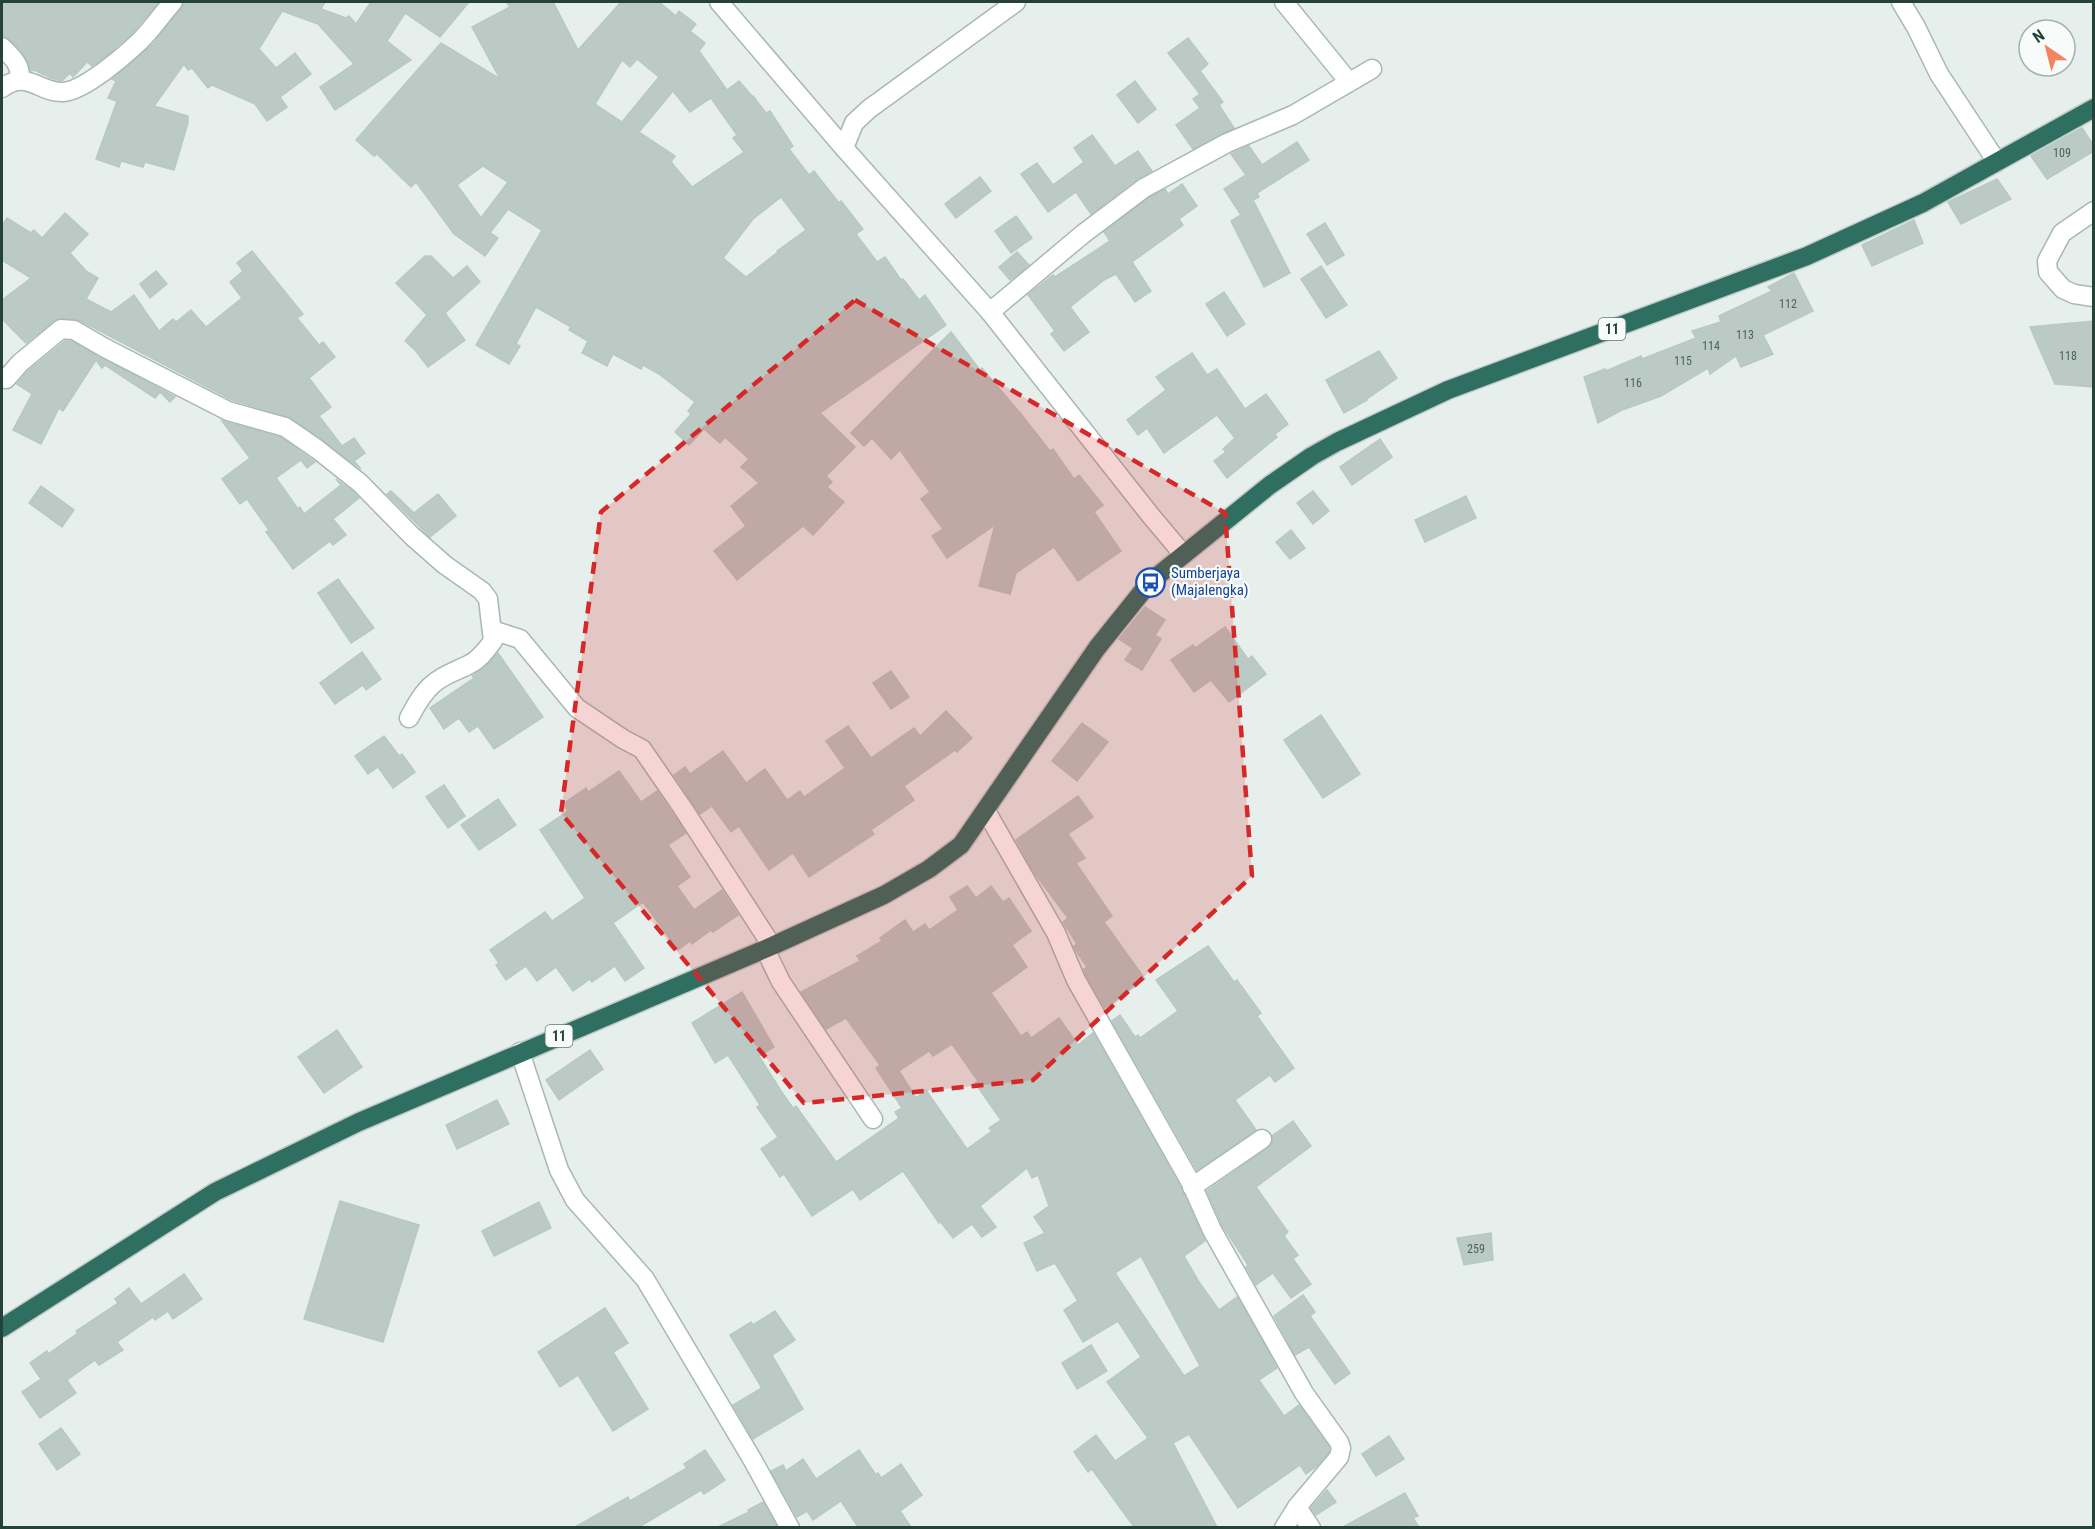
<svg xmlns="http://www.w3.org/2000/svg" width="2095" height="1529" viewBox="0 0 2095 1529" font-family="'Roboto Condensed',sans-serif">
<style>
.building{fill:#bbcac4;stroke:#b8c9c2;stroke-width:1.5;fill-rule:evenodd}
.lines{fill:none;stroke-linecap:round;stroke-linejoin:round}
.minor-casing{stroke:#a8b8b2;stroke-width:21}
.highway-casing{stroke:#c2cac8;stroke-width:21}
.minor{stroke:#fff;stroke-width:18}
.highway{stroke:#2f6f62;stroke-width:18}
.marked{fill:#d62828;fill-opacity:0.2;stroke:#d62828;stroke-width:4.5;stroke-dasharray:12 8;stroke-linejoin:round}
.labels{text-anchor:middle;dominant-baseline:central;stroke-width:4.5;stroke-linejoin:round;paint-order:stroke}
.number-label{font-size:12px;fill:#4a645c}
.shield{fill:#f7fbf9;stroke:#637a73;stroke-width:1.5}
.shield-label{font-size:14px;font-weight:bold;fill:#24423a}
.transit-label{font-size:15px;fill:#164399;stroke:#f7fbf9;text-anchor:start}
</style>
<rect width="100%" height="100%" fill="#e6efeb"/>
<g class="building">
<path d="M2,2H159L132,33L107,55L92,66L87,62L73,77L70,73L62,81L51,78L34,70L31,71L27,60L21,50L9,39L2,36Z"/>
<path d="M184,2H325L321,9L346,18L349,16L356,24L371,2H469L440,37L405,13L387,41L411,60L335,110L320,87L354,64L318,24L282,11L259,49L276,68L295,53L311,74L280,97L287,107L267,121L255,104L212,85L208,88L192,68L188,70L184,64L154,106L188,116V123L174,170L145,162L143,167L121,161L119,167L96,159L117,101L108,98L116,81L112,79L153,44L181,9Z"/>
<path d="M506,2H553L578,50L621,2H659L676,16L679,11L696,24L690,31L705,43L699,51L727,90L739,81L752,96H753L766,113L770,111L793,146L789,149L809,175L814,171L839,203L841,201L863,229L856,234L877,262L885,257L901,280L903,279L919,300L925,295L946,325L820,413L855,447L826,476L832,482L827,487L844,502L813,535L803,526L737,580L714,551L746,526L731,506L759,483L741,467L749,459L725,437L720,443L704,429L689,445L675,432L691,414L688,411L695,402L659,374L643,365L641,369L613,354L607,366L582,353L588,341L569,330L571,327L536,307L516,344L520,346L509,364L476,345L542,230L508,209L490,233L498,238L485,256L454,234L416,182L411,187L377,154L374,156L356,140L441,43L500,79L472,27L510,7ZM637,59L659,77L622,122L595,104L622,60L630,67ZM673,91L690,112L711,98L737,135L733,138L744,152L692,187L671,162L675,156L639,132ZM483,166L508,182L481,218L457,185ZM781,197L806,230L777,251L778,252L746,277L723,258L753,219Z"/>
<path d="M1188,38L1208,64L1200,71L1223,102L1219,105L1234,128L1193,149L1176,125L1200,108L1193,99L1200,94L1168,53Z"/>
<path d="M1135,81L1156,109L1138,123L1117,95Z"/>
<path d="M2082,128L2094,146V151L2047,179L2031,156Z"/>
<path d="M1092,135L1115,166L1138,151L1152,171L1137,179L1091,214L1076,192L1048,212L1021,174L1037,163L1053,185L1084,162L1074,148Z"/>
<path d="M1297,142L1309,160L1257,193L1259,197L1253,200L1290,273L1264,287L1231,221L1241,215L1224,189L1246,175L1231,154L1249,146L1262,165Z"/>
<path d="M980,177L991,191L956,218L945,204Z"/>
<path d="M1997,179L2011,199L1961,224L1948,202Z"/>
<path d="M1182,184L1197,206L1179,219L1183,225L1132,262L1151,291L1135,302L1116,274L1104,280L1070,307L1089,332L1064,351L1051,334L1055,331L1028,295L1053,275L1055,277L1110,241L1104,232L1150,197L1165,189L1168,194Z"/>
<path d="M65,213L88,234L70,253L86,271L98,278L86,299L111,312L134,295L159,331L173,319L176,322L191,310L206,327L242,298L230,282L243,271L237,263L252,251L303,314L297,318L319,345L323,342L335,357L309,378L331,407L319,416L342,446L354,438L365,453L354,461L361,469L291,418L232,400L79,320L62,318L55,320L26,343L2,319V300L31,278L2,260V226L7,218L31,233L34,230L42,238Z"/>
<path d="M1016,216L1032,238L1011,253L995,231Z"/>
<path d="M1914,220L1923,243L1872,266L1862,245Z"/>
<path d="M1325,223L1344,255L1327,265L1307,234Z"/>
<path d="M1017,252L1029,265L1010,280L999,267Z"/>
<path d="M425,256H431L453,278L467,266L480,282L445,313L465,340L428,367L415,350L405,341L427,315L396,283Z"/>
<path d="M1321,266L1347,305L1326,318L1301,279Z"/>
<path d="M156,271L167,284L150,298L140,284Z"/>
<path d="M1794,273L1813,311L1763,335L1773,354L1741,367L1736,356L1710,374L1708,368L1661,396L1622,410L1598,423L1584,377L1605,369L1606,371L1641,356L1642,359L1696,338L1692,331L1721,322L1719,316L1772,291L1768,287Z"/>
<path d="M1224,292L1245,324L1227,336L1206,304Z"/>
<path d="M2094,321V387L2055,384L2030,327Z"/>
<path d="M951,332L980,370L982,368L1021,414L1050,451L1053,449L1074,479L1079,475L1103,505L1094,512L1121,551L1078,581L1054,547L1016,573L1010,594L979,586L995,525L947,558L932,536L943,529L921,499L930,492L900,450L891,459L872,438L864,446L851,433Z"/>
<path d="M65,341H71L175,397L170,402L160,392L155,398L105,365L102,368L96,360L63,411L59,408L41,444L13,430L32,394L17,384L28,371Z"/>
<path d="M1379,351L1397,378L1367,399V400L1344,413L1326,380Z"/>
<path d="M1192,353L1207,375L1217,369L1245,409L1266,394L1288,424L1275,434L1277,437L1227,478L1214,461L1226,452L1223,449L1235,438L1217,415L1164,453L1147,428L1138,435L1127,420L1166,390L1156,377Z"/>
<path d="M222,421L280,437L315,462L307,468L301,460L276,478L298,509L300,507L304,514L341,485L336,479L352,491L359,498L333,519L346,535L333,545L330,541L293,569L266,532L269,530L247,499L240,504L222,479L250,458Z"/>
<path d="M1380,439L1392,457L1352,485L1340,467Z"/>
<path d="M41,486L74,510L62,527L29,503Z"/>
<path d="M391,491L414,513L438,494L456,516L430,537L387,494Z"/>
<path d="M1313,491L1329,511L1313,524L1297,503Z"/>
<path d="M1466,496L1476,518L1425,542L1415,520Z"/>
<path d="M1291,530L1305,548L1290,559L1276,542Z"/>
<path d="M338,579L374,628L351,643L318,593Z"/>
<path d="M1145,607L1165,620L1155,635L1161,639L1142,670L1125,660L1133,648L1119,639Z"/>
<path d="M1225,627L1248,659L1252,656L1266,674L1229,702L1211,680L1194,692L1171,660L1193,645L1195,648Z"/>
<path d="M362,652L381,679L366,690L363,685L335,704L320,683Z"/>
<path d="M498,653L543,717L494,749L478,726L469,732L459,718L444,729L430,708L474,678L472,676L484,668Z"/>
<path d="M891,671L909,697L891,709L873,683Z"/>
<path d="M946,711L972,738L957,752L955,750L904,786L914,800L871,830L874,834L809,877L793,853L769,870L739,826L731,832L712,806L700,814L674,775L685,767L690,774L723,751L746,783L765,769L787,800L800,791L804,797L845,768L826,741L848,726L871,758L914,728L920,736Z"/>
<path d="M1321,715L1360,774L1323,798L1284,740Z"/>
<path d="M1082,723L1108,742L1077,781L1052,761Z"/>
<path d="M384,736L399,756L402,754L415,772L393,788L378,767L368,774L355,756Z"/>
<path d="M619,771L641,802L657,791L686,833L668,845L690,877L677,886L694,910L722,890L738,915L713,932L711,930L692,944L690,941L678,950L643,902L613,923L644,968L625,981L615,966L592,982L590,979L573,991L556,967L537,981L526,966L506,980L496,965L499,963L490,950L545,912L552,921L585,898L540,830L568,811L563,804L586,788L588,792Z"/>
<path d="M444,785L465,816L448,828L426,797Z"/>
<path d="M1078,796L1093,817L1068,834L1085,858L1076,863L1112,916L1104,922L1145,979L1105,1008L1086,975L1084,969L1087,967L1076,951L1074,946L1077,944L1063,922L1068,918L1035,874L1016,840Z"/>
<path d="M498,799L516,825L479,850L461,825Z"/>
<path d="M967,886L976,898L991,886L1003,902L1009,898L1031,931L1012,945L1027,967L991,993L1021,1036L1027,1032L1031,1038L1059,1018L1078,1045L1093,1033L1181,1188L1205,1241L1184,1256L1199,1282L1219,1310L1237,1297L1277,1368L1259,1380L1284,1416L1299,1405L1329,1447V1452L1317,1466L1306,1474L1300,1465L1238,1508L1189,1434L1173,1443L1217,1527H1134L1092,1469L1088,1472L1074,1452L1096,1435L1115,1461L1148,1438L1107,1382L1141,1357L1118,1321L1083,1342L1064,1310L1078,1301L1055,1263L1037,1271L1024,1243L1045,1233L1034,1217L1049,1206L1038,1175L1032,1178L1027,1168L980,1206L996,1227L982,1237L972,1224L953,1238L940,1221L939,1223L903,1171L860,1200L853,1189L812,1216L784,1174L780,1177L761,1149L778,1137L757,1107L760,1105L728,1055L715,1063L692,1023L742,992L774,1047L759,1056L781,1091L793,1108L796,1106L836,1162L899,1118L895,1112L902,1108L876,1068L880,1065L846,1018L826,1029L801,992L860,961L857,956L882,941L880,938L905,920L913,932L925,924L929,930L958,910L950,897ZM952,1044L978,1081L975,1083L1001,1120L989,1128L992,1131L967,1149L926,1090L916,1098L899,1071L929,1051L933,1056ZM1141,1256L1200,1366L1184,1376L1115,1273Z"/>
<path d="M1208,946L1234,982L1237,980L1261,1013L1257,1016L1294,1068L1275,1082L1270,1075L1235,1100L1256,1130L1197,1170L1112,1021L1120,1015L1135,1037L1138,1035L1140,1038L1178,1011L1156,980Z"/>
<path d="M337,1030L362,1067L324,1093L298,1057Z"/>
<path d="M590,1050L603,1069L559,1100L546,1080Z"/>
<path d="M497,1100L509,1124L457,1149L446,1125Z"/>
<path d="M1293,1121L1311,1146L1256,1187L1288,1232L1284,1236L1298,1255L1293,1259L1311,1284L1291,1298L1273,1273L1256,1285L1246,1267L1248,1265L1222,1225L1207,1191L1268,1148L1272,1143V1136Z"/>
<path d="M340,1201L419,1225L383,1342L304,1319Z"/>
<path d="M539,1202L551,1228L494,1256L482,1231Z"/>
<path d="M1491,1233L1493,1260L1464,1265L1457,1238Z"/>
<path d="M184,1274L202,1299L173,1319L168,1311L155,1320L153,1317L117,1342L123,1350L99,1365L95,1360L67,1380L76,1393L40,1418L22,1392L41,1379L30,1363L47,1351L48,1354L78,1333L76,1331L118,1303L115,1299L129,1288L141,1304Z"/>
<path d="M1303,1295L1315,1312L1310,1316L1350,1373L1335,1384L1309,1347L1295,1355L1274,1316Z"/>
<path d="M605,1308L628,1343L613,1352L648,1409L613,1431L578,1375L560,1387L538,1352Z"/>
<path d="M775,1311L795,1340L772,1355L803,1409L753,1439L733,1405L762,1388L730,1335L751,1322L753,1325Z"/>
<path d="M1091,1345L1107,1371L1077,1389L1062,1363Z"/>
<path d="M61,1428L80,1454L57,1470L39,1444Z"/>
<path d="M1389,1436L1404,1459L1376,1476L1362,1454Z"/>
<path d="M705,1450L725,1480L704,1494L701,1490L639,1527H575L628,1497L630,1501L687,1468L684,1464Z"/>
<path d="M859,1450L876,1475L878,1473L881,1478L901,1464L922,1495L900,1511L911,1527H858L841,1501L813,1520L807,1511L797,1517L771,1471L783,1465L786,1471L803,1459L816,1479Z"/>
<path d="M1327,1490L1336,1502L1316,1515L1311,1508Z"/>
<path d="M1405,1493L1418,1516L1413,1518L1419,1527H1343Z"/>
<path d="M763,1502L777,1527H718L749,1512L748,1510Z"/>
</g>
<g class="lines">
<defs>
<g id="minor">
<path d="M719,2L844,148L990,312L1151,516L1183,554"/>
<path d="M1284,2L1349,82"/>
<path d="M1901,2L1916,27L1939,74L1997,162"/>
<path d="M2,47C12,57 21,64 20,80"/>
<path d="M2,88C27,69 39,93 63,92C84,91 124,56 140,41C152,29 162,14 173,2"/>
<path d="M844,148L854,123L869,109L1016,2"/>
<path d="M2094,211L2062,233L2047,261L2048,272L2063,289L2074,294L2094,297"/>
<path d="M990,312L1083,234L1144,188L1227,143L1293,115L1372,69"/>
<path d="M2,378L6,379L20,363L61,329L74,330L105,348L228,411L285,427L317,449L360,483L412,536L445,565L482,591L488,599L493,641C486,650 480,659 470,664C457,671 444,674 433,684C422,693 415,707 409,718"/>
<path d="M492,630L520,639L577,708L623,739L642,749L682,807L772,946"/>
<path d="M986,811L1056,933L1076,980L1191,1183L1212,1230L1304,1393L1339,1442L1341,1448L1339,1457L1297,1507L1284,1528"/>
<path d="M765,949L781,982L873,1119"/>
<path d="M520,1052L559,1170L575,1200L645,1279L752,1459L790,1528"/>
<path d="M1192,1187L1262,1139"/>
<path d="M1297,1507L1311,1528"/>
</g>
<path id="highway" d="M2,1328L215,1192L359,1122L772,946L884,895L929,869L961,845L1097,648L1150,582L1270,485L1312,456L1337,442L1448,390L1807,256L1923,203L2094,108"/>
</defs>
<use href="#minor" class="minor-casing"/>
<use href="#highway" class="highway-casing"/>
<use href="#minor" class="minor"/>
<use href="#highway" class="highway"/>
</g>
<path class="marked" d="M855,300L1225,513L1252,876L1033,1080L804,1103L561,813L601,512Z"/>
<defs>
<symbol id="bus-ring" viewBox="-11 -11 22 22"><circle r="9.5" fill="#f7fbf9" stroke="#1a4fb4" stroke-width="1.5"/><path d="M-5-6H5V4H4V6H2V4H-2V6H-4V4H-5ZM-3.5-4V0h7V-4ZM-3.5 1.2v1.5H-2V1.2ZM2 1.2v1.5H3.5V1.2Z" fill="#1a4fb4"/></symbol>
</defs>
<g fill-rule="evenodd">
<use href="#bus-ring" x="1134" y="566" width="33" height="33"/>
</g>
<g class="labels">
<g class="number-label">
<text x="2062" y="153">109</text>
<text x="1788" y="304">112</text>
<text x="1745" y="335">113</text>
<text x="1711" y="346">114</text>
<text x="2068" y="356">118</text>
<text x="1683" y="361">115</text>
<text x="1633" y="383">116</text>
<text x="1476" y="1249">259</text>
</g>
<g class="shield">
<rect x="1598.5" y="318" width="27" height="22" rx="4.5"/>
<rect x="545.5" y="1025" width="27" height="22" rx="4.5"/>
</g>
<g class="shield-label">
<text x="1612" y="329">11</text>
<text x="559" y="1036">11</text>
</g>
<g class="transit-label">
<text x="1171" y="573">Sumberjaya<tspan x="1171" dy="17">(Majalengka)</tspan></text>
</g>
</g>
<rect width="2095" height="1529" fill="none" stroke="#24423a" stroke-width="6"/>
<g transform="translate(2047 48) rotate(325)"><circle r="28" fill="#f7fbf9" stroke="#a3b1ad" stroke-width="1.5"/>
<path d="M0-4.5L10 22L0 15L-10 22Z" fill="#f4845f"/>
<text y="-9" font-size="16" font-weight="bold" text-anchor="middle" fill="#24423a">N</text>
</g>
</svg>
